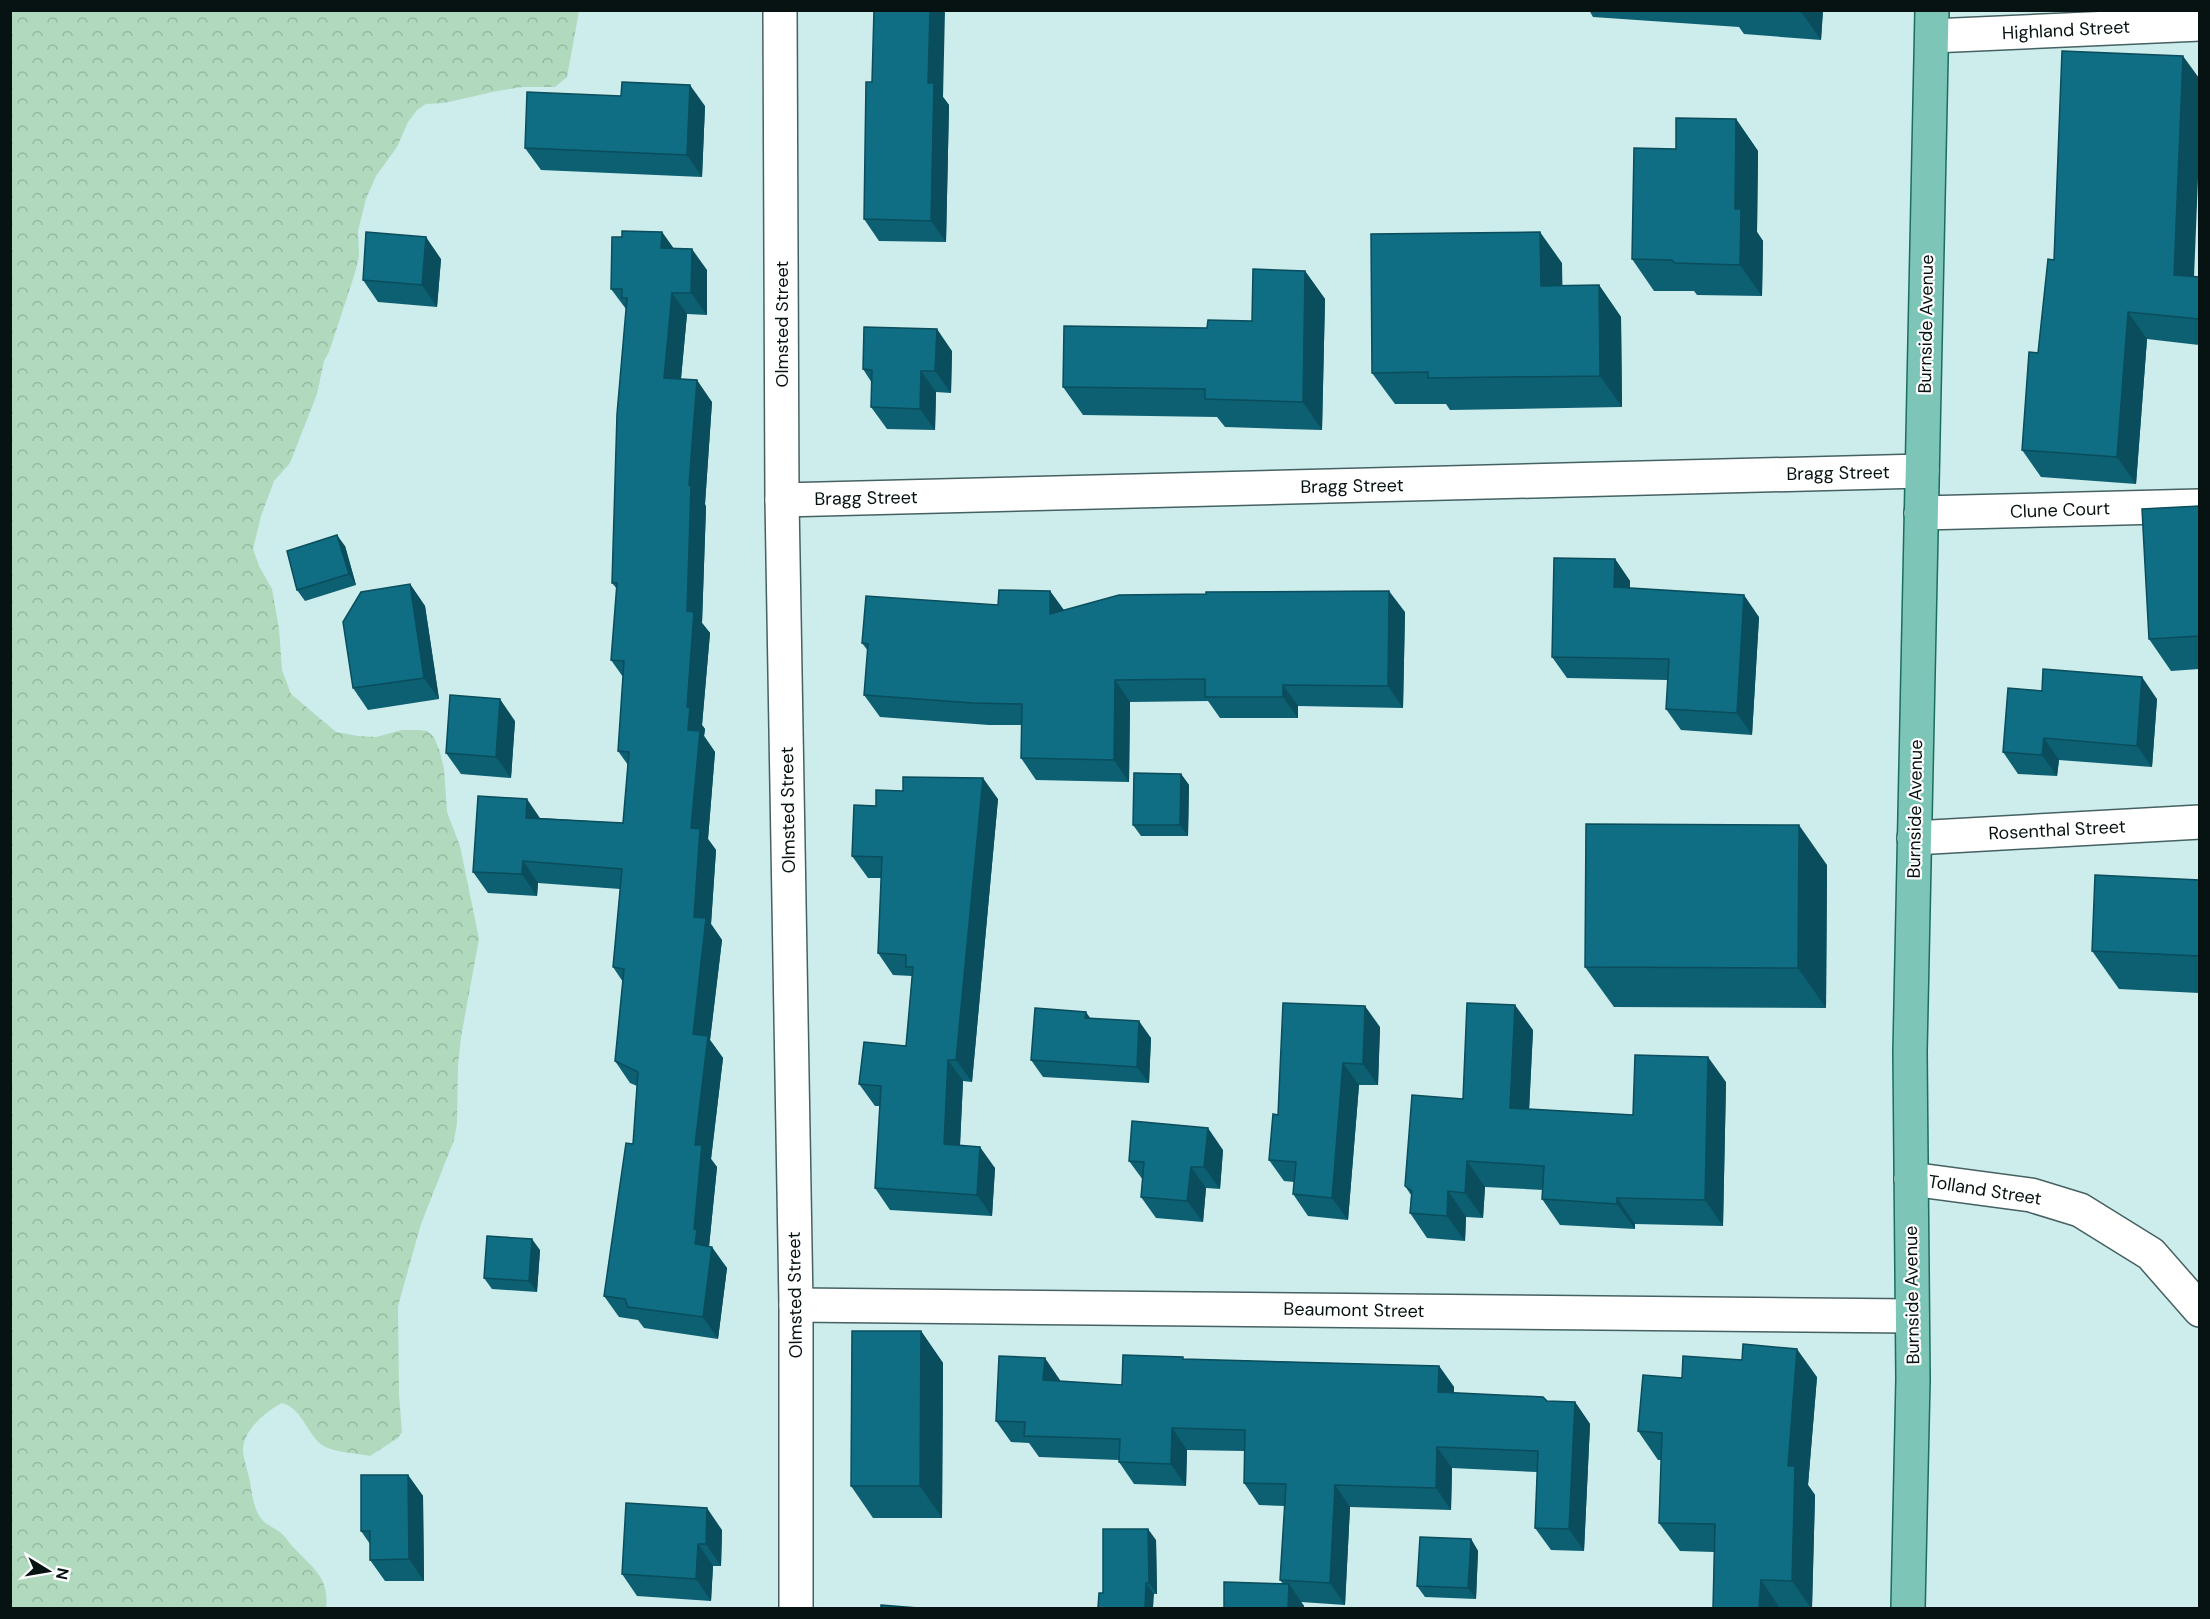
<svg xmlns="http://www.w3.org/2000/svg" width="2210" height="1619" viewBox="0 0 2210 1619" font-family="'DM Sans',sans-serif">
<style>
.forest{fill:url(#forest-crowns)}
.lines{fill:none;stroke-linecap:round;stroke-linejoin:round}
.street-casing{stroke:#466162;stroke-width:36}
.secondary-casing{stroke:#466162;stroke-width:36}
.primary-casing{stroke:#1b6d5e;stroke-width:36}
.street{stroke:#fff;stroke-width:33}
.secondary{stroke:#fff;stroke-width:33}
.primary{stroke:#7dc5b7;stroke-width:33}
.wall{fill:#0d5f72}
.shaded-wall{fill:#0a4d5c}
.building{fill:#0f6e84;stroke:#0a4d5c;stroke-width:1.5}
.labels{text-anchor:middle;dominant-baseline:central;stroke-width:4.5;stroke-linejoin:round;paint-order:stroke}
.street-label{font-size:18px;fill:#071212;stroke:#fff}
</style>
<defs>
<pattern id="forest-crowns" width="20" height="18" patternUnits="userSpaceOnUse" patternTransform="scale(1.5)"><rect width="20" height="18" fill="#b0d9bd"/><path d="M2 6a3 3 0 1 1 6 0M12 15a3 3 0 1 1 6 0" fill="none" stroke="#96b9a1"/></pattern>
</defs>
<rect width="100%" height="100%" fill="#cdecec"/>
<path class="forest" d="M11,10L579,11L567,77L555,87H522L497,91L444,103L426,104L417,110L408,122L397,147L376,176L366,199L358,231L359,256L355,273L329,352L324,361L317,394L290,463L274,481L261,516L253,549L259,566L272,589L279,629L282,670L291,694L336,732L358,736L376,737L402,730H419L427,731L434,737L440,752L444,769L447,812L460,846L479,939L461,1037L458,1065L457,1123L454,1140L421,1224L398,1306L399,1395L402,1432L398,1438L370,1456C357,1453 341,1453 328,1448C307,1440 305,1409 282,1403C266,1411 242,1431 243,1451C244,1460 248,1472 250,1482C252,1494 253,1506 260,1517C265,1525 274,1527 281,1533C286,1537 289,1543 293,1547C312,1567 330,1578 326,1608H11Z"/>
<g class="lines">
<defs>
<g id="street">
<path d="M780,10L782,500L796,1305V1608"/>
<path d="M1932,36L2200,24"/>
<path d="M782,500L1922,471"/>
<path d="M1921,513L2200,506"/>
<path d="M1914,838L2200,822"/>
<path d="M796,1305L1912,1316"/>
</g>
<path id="secondary" d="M1911,1179L2031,1195L2080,1210L2151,1254L2200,1310"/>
<path id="primary" d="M1908,1608L1913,1379L1910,1052L1932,10"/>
</defs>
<use href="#street" class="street-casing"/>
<use href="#secondary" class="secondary-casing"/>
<use href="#primary" class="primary-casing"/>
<use href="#street" class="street"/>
<use href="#secondary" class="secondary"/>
<use href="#primary" class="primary"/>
</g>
<g class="wall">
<path d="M1589,10H1823L1821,40L1744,34L1739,27L1593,17Z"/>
<path d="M621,96L705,106L702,177L541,170L525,148Z"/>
<path d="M943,97L949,105L946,242L879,241L864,219Z"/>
<path d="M1736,119L1758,151L1757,232L1763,241L1762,296L1697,295L1694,291H1654L1632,259L1676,149Z"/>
<path d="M662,232L673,248L707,270V315L687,314L681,379L712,402L705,504L706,507L702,623L710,633L702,725L705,729L704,736L715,752L708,839L716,850L711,924L722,940L710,1040L723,1058L711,1159L717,1167L709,1246L727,1268L718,1339L644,1328L638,1320L619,1317L604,1296L633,1144L637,1086L630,1083L615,1061L623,982L613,967L620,889L538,883L537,896L488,893L473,872L541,818L623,823L628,765L618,751L623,677L611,660L617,589L612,583L626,309L611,289L622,237Z"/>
<path d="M441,259L437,307L378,302L363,280Z"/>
<path d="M1562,263V286L1599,285L1621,317L1622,407L1450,410L1446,404H1395L1372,373Z"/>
<path d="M1305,271L1325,299L1322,430L1225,427L1217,417L1083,415L1063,387L1207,328L1252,321Z"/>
<path d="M2194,277H2199V345L2147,339L2136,484L2041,477L2022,450L2038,353Z"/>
<path d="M952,351L951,393L936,392L935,430L887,429L871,407L872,383L863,369Z"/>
<path d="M2199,506V669L2171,671L2149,639Z"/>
<path d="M345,546L356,585L305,601L297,590Z"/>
<path d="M1615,559L1630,581V588L1759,617L1752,735L1681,730L1666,709L1668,680L1567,678L1552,657Z"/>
<path d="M410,584L425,606L439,699L368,710L353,688Z"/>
<path d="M1050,591L1064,610L1405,612L1403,708L1298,706V718H1220L1208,701L1130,702L1129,782L1036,780L1021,758L1022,725H989L880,717L864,695L868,651L862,643Z"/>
<path d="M2042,691L2157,699L2152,767L2059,760L2057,776L2018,774L2003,752Z"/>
<path d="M515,721L511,778L461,774L446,753Z"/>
<path d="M1181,774L1189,785L1188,836H1141L1133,825Z"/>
<path d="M998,799L972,1082L963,1081L960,1145L995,1168L992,1216L890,1210L875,1188L880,1106H875L859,1084L906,1046L912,976L893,975L878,953L881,878H868L852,856L876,806Z"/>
<path d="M1827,865L1826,1008L1614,1007L1585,967Z"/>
<path d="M2199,880V993L2119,989L2092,951Z"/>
<path d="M1091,1018L1151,1038L1149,1083L1043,1077L1031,1060Z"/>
<path d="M1380,1027L1378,1085H1359L1348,1220L1308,1216L1293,1194L1294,1182L1284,1181L1269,1160L1278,1115Z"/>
<path d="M1533,1030L1529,1109L1633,1115L1726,1082L1723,1226L1635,1224V1229L1560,1225L1542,1199L1543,1190L1485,1187L1483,1218L1466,1217L1465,1241L1427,1238L1410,1213L1411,1195L1405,1186L1463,1099Z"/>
<path d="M1223,1150L1220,1189L1206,1188L1203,1222L1156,1218L1141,1197L1143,1180L1129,1161Z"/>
<path d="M540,1250L537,1292L492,1289L484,1278Z"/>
<path d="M921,1331L943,1363L942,1518H873L851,1486Z"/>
<path d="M1185,1359L1439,1366L1454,1387V1393L1547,1401L1575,1402L1590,1424L1584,1551L1551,1550L1535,1528L1537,1472L1452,1468L1451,1510L1350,1507L1345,1605L1301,1602L1304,1606V1608H1224L1283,1584L1280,1580L1285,1506L1259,1505L1244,1483L1245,1451L1187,1450L1186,1486L1134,1484L1119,1462V1460L1039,1457L1029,1443L1011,1442L996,1421L1060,1380V1381L1122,1385Z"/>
<path d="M1817,1377L1808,1485L1815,1495L1812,1608H1713L1714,1552L1680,1551L1659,1523L1661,1460H1658L1638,1431L1682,1378Z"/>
<path d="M408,1475L423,1496L424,1581H385L370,1560V1544L361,1531Z"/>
<path d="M722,1530L721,1566H713L711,1601L637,1596L622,1574Z"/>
<path d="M1471,1539L1478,1551L1476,1599L1425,1597L1417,1586Z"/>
<path d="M1156,1540L1157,1594L1103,1593Z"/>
</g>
<g class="shaded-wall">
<path d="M930,10H945L943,97L949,105L946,242L931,221L928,83Z"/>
<path d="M1800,10H1823L1821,40Z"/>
<path d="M2183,56L2199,78V154L2193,302L2174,275Z"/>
<path d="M690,85L705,106L702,177L687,155Z"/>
<path d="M1736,119L1758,151L1757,232L1763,241L1762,296L1740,265L1735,209Z"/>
<path d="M662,232L677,253L661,248Z"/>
<path d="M1540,232L1562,263L1563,318L1541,286Z"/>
<path d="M426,237L441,259L437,307L422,285Z"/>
<path d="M692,249L707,270V315L691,293Z"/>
<path d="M1305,271L1325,299L1322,430L1303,402Z"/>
<path d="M1599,285L1621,317L1622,407L1600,376Z"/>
<path d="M672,293L687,314L679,399L664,378Z"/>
<path d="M2128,312L2147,339L2136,484L2117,457Z"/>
<path d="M937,329L952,351L951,393L935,371Z"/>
<path d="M921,371L936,392L935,430L920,409Z"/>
<path d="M697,380L712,402L705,504L706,507L702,623L710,633L702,725L705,729L704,736L715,752L708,839L716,850L711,924L722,940L710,1040L723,1058L711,1159L717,1167L709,1247H712L727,1268L718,1339L703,1317L694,1229L695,1145L693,1034L694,917L687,707V611L689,485Z"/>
<path d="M337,535L345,546L356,585L349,574Z"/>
<path d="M1615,559L1630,581L1629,608L1614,587Z"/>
<path d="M410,584L425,606L439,699L424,678Z"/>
<path d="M1050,591L1065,612L1050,614Z"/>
<path d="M1389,591L1405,612L1403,708L1388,686Z"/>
<path d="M1744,595L1759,617L1752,735L1737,713Z"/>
<path d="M2142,677L2157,699L2152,767L2137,746Z"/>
<path d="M1115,680L1130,702L1129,782L1114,760Z"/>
<path d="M1283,685L1298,706V718L1283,697Z"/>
<path d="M500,699L515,721L511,778L496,757Z"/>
<path d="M2044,738L2059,760L2057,776L2042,755Z"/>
<path d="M1181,774L1189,785L1188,836L1180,825Z"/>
<path d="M983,778L998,799L972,1082L956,1060Z"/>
<path d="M527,799L542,821L526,818Z"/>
<path d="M1799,825L1827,865L1826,1008L1798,968Z"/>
<path d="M523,861L538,883L537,896L522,874Z"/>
<path d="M1515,1005L1533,1030L1528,1133L1510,1108Z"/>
<path d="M1365,1006L1380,1027L1378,1085L1363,1064Z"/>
<path d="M1086,1012L1097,1028L1085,1018Z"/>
<path d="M1139,1021L1151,1038L1149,1083L1137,1067Z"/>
<path d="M1708,1057L1726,1082L1723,1226L1705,1200Z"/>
<path d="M948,1060L963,1081L959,1166L944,1144Z"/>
<path d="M1343,1063L1359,1085L1348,1220L1332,1198Z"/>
<path d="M1208,1128L1223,1150L1220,1189L1204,1167Z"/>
<path d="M980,1147L995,1168L992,1216L977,1195Z"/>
<path d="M1467,1161L1485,1187L1483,1218L1465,1193Z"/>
<path d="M1191,1167L1206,1188L1203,1222L1187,1201Z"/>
<path d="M1448,1191L1466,1217L1465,1241L1447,1216Z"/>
<path d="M1617,1198L1635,1224V1229L1617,1204Z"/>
<path d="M532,1239L540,1250L537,1292L529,1281Z"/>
<path d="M921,1331L943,1363L942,1518L920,1486Z"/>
<path d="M1797,1349L1817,1377L1808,1485L1815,1495L1812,1608H1811L1792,1581L1788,1466Z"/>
<path d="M1045,1358L1060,1380L1059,1402L1043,1380Z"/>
<path d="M1439,1366L1454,1387L1453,1414L1438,1392Z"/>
<path d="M1575,1402L1590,1424L1584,1551L1569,1529Z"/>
<path d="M1172,1428L1187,1450L1186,1486L1171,1464Z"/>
<path d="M1437,1447L1452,1468L1451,1510L1436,1488Z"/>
<path d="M408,1475L423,1496L424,1581L409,1559Z"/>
<path d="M1335,1485L1350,1507L1345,1605L1330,1583Z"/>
<path d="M707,1508L722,1530L721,1566L706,1544Z"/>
<path d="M1148,1529L1156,1540L1157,1594L1149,1583Z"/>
<path d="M1471,1539L1478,1551L1476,1599L1468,1588Z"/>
<path d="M698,1544L713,1566L711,1601L696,1579Z"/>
<path d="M1761,1580L1780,1608H1759Z"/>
<path d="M1146,1583L1154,1594L1153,1608H1145Z"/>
<path d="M1289,1584L1304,1606V1608H1288Z"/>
</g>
<g class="building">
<path d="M874,10H930L928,83H934L931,221L864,219L866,82H872Z"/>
<path d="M2062,51L2183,56L2174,275L2199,277V319L2128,312L2117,457L2022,450L2029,352L2038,353L2048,259L2054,260Z"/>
<path d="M622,82L690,85L687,155L525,148L527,92L621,96Z"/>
<path d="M1676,118L1736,119L1735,209H1741L1740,265L1675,263L1672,260L1632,259L1634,148L1676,149Z"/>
<path d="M622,231L662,232L661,248L692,249L691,293H672L664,378L697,380L689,485H691L687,611L694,612L687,707H690L688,730L700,731L691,828L700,829L694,917L706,918L693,1034L708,1036L695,1145H702L694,1229L697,1230L695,1244L712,1247L703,1317L628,1307L625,1299L604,1296L626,1143L633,1144L638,1072L615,1061L624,969L613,967L622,869L523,861L522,874L473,872L478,796L527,799L526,818L623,823L629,752L618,751L624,661L611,660L617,583H612L617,414L627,298H622V289H611L612,237H622Z"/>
<path d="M366,232L426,237L422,285L363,280Z"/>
<path d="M1540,232L1541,286L1599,285L1600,376L1428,378V372L1372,373L1371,234Z"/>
<path d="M1253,269L1305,271L1303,402L1205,399V389L1063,387L1064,326L1207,328L1208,320L1252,321Z"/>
<path d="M864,327L937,329L935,371H921L920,409L871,407L872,370L863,369Z"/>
<path d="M2199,506V636L2149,639L2142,509Z"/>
<path d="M337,535L349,574L297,590L287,551Z"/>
<path d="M1554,558L1615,559L1614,587L1744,595L1737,713L1666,709L1669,659L1552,657Z"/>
<path d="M410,584L424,678L353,688L343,622L361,592Z"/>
<path d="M999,590L1050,591V614L1119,595L1206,594V592L1389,591L1388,686L1283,685V697H1205V679L1115,680L1114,760L1021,758L1022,704L973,703L864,695L868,644L862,643L866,596L998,605Z"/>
<path d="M2043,669L2142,677L2137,746L2044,738L2042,755L2003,752L2008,688L2042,691Z"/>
<path d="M450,695L500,699L496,757L446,753Z"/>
<path d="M1134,773L1181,774L1180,825H1133Z"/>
<path d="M903,777L983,778L956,1060H948L944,1144L980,1147L977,1195L875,1188L881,1086L859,1084L864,1042L906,1046L913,967H906V955L878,953L882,857L852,856L854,805L876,806V790L903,791Z"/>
<path d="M1586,824L1799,825L1798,968L1585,967Z"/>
<path d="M2095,875L2199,880V956L2092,951Z"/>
<path d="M1283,1003L1365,1006L1363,1064L1343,1063L1332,1198L1293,1194L1296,1162L1269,1160L1273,1114L1278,1115Z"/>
<path d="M1467,1003L1515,1005L1510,1108L1633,1115L1635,1055L1708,1057L1705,1200L1617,1198V1204L1542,1199L1544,1166L1467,1161L1465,1193L1448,1191L1447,1216L1410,1213L1412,1191L1405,1186L1412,1095L1463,1099Z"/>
<path d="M1035,1008L1086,1012L1085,1018L1139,1021L1137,1067L1031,1060Z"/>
<path d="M1132,1121L1208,1128L1204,1167H1191L1187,1201L1141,1197L1144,1162L1129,1161Z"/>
<path d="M487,1236L532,1239L529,1281L484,1278Z"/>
<path d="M852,1331H921L920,1486H851Z"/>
<path d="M1743,1344L1797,1349L1788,1466H1795L1792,1581L1761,1580L1759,1608H1713L1715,1524L1659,1523L1662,1433L1638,1431L1643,1375L1682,1378L1683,1356L1742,1360Z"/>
<path d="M1123,1355L1183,1357V1359L1439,1366L1438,1392L1543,1397L1547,1401L1575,1402L1569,1529L1535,1528L1538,1451L1437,1447L1436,1488L1335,1485L1330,1583L1280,1580L1286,1484L1244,1483L1245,1430L1172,1428L1171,1464L1119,1462L1120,1439L1024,1436L1025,1422L996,1421L999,1356L1045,1358L1043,1380L1122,1385Z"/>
<path d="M361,1475H408L409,1559L370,1560V1531H361Z"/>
<path d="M626,1503L707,1508L706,1544H698L696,1579L622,1574Z"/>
<path d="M1103,1529H1148L1149,1583H1146L1145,1608H1098L1099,1593H1103Z"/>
<path d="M1420,1537L1471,1539L1468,1588L1417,1586Z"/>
<path d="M1224,1582L1289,1584L1288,1608H1224Z"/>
<path d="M881,1605L918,1608H881Z"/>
</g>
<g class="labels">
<g class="street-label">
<text transform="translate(2066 30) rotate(-3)">Highland Street</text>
<text transform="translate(782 324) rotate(-90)">Olmsted Street</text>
<text transform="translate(1926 324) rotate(-89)">Burnside Avenue</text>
<text transform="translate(1838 473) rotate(-1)">Bragg Street</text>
<text transform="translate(1352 486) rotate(-1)">Bragg Street</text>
<text transform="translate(866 498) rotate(-1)">Bragg Street</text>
<text transform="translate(2060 510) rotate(-2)">Clune Court</text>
<text transform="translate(1915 809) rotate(-89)">Burnside Avenue</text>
<text transform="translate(788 810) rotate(-91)">Olmsted Street</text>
<text transform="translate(2057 830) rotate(-3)">Rosenthal Street</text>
<text transform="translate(1985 1190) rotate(9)">Tolland Street</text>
<text transform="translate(795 1295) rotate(-91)">Olmsted Street</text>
<text transform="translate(1912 1295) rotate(-91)">Burnside Avenue</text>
<text transform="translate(1354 1310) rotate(1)">Beaumont Street</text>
</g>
</g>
<rect width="2210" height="1619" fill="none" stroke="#071212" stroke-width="24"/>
<g transform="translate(48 1571) rotate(101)" stroke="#ffffff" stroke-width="4.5" paint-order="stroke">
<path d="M0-4.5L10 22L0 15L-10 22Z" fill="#071212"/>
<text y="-9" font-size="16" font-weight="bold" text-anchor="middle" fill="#071212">N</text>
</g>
</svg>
